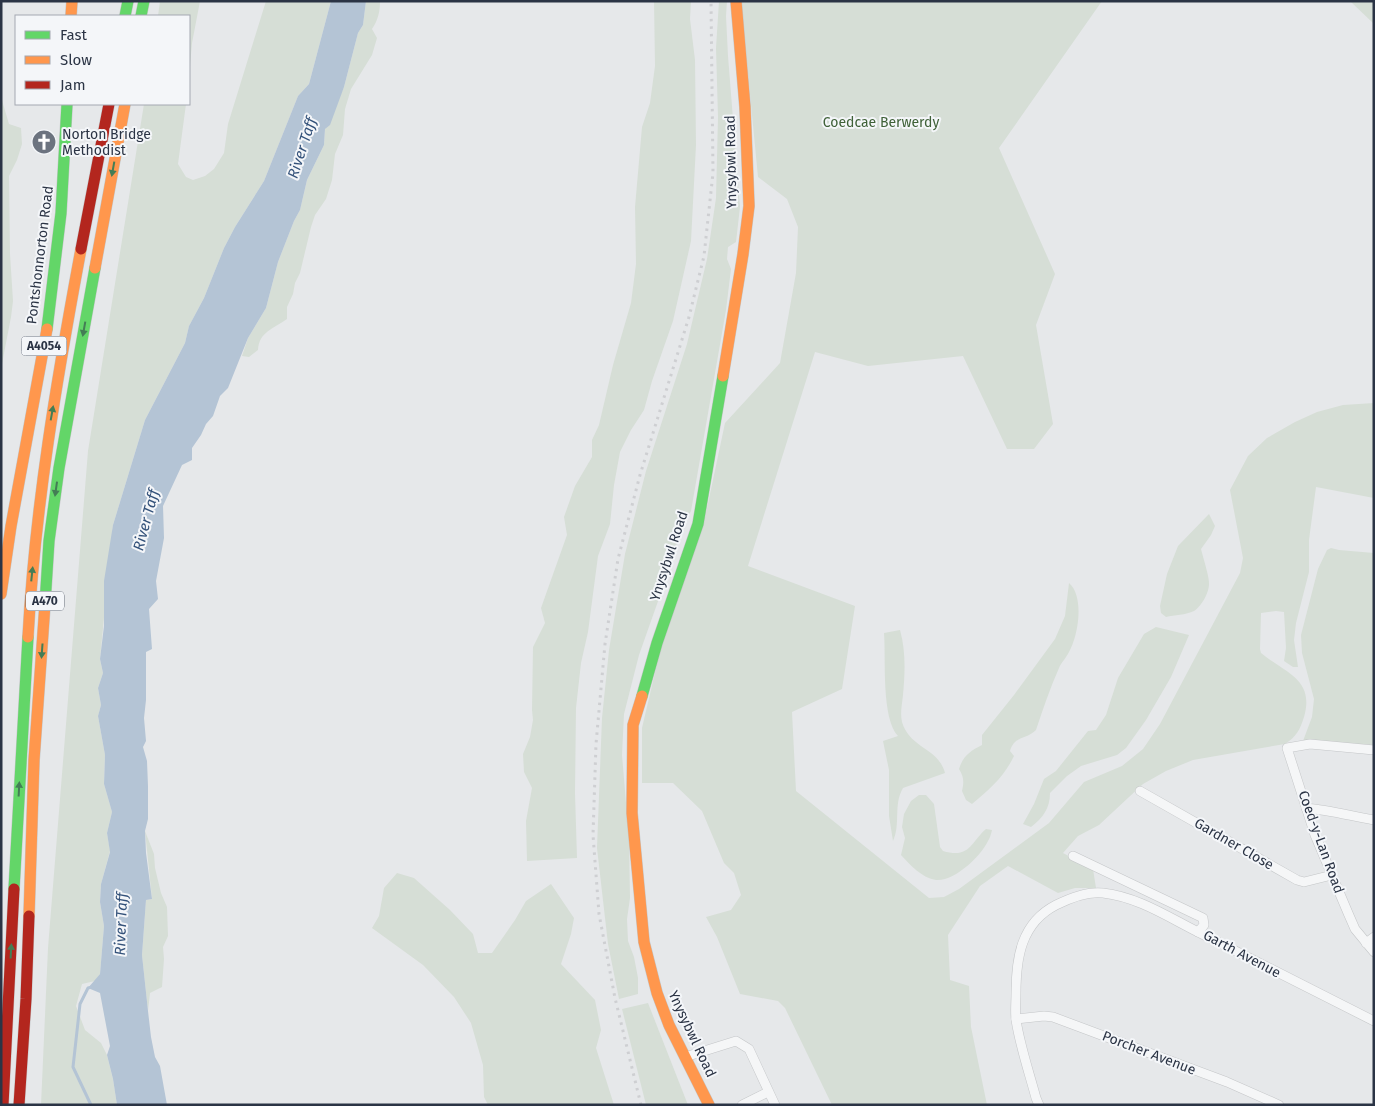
<svg xmlns="http://www.w3.org/2000/svg" width="1375" height="1106" viewBox="0 0 1375 1106" font-family="'Fira Sans',sans-serif">
<style>
.green{fill:#d6ded6}
.water{fill:#b4c4d5}
.lines{fill:none;stroke-linecap:round;stroke-linejoin:round}
.stream{stroke:#b4c4d5;stroke-width:3}
.street-casing{stroke:#c4c6c8;stroke-width:10}
.fast-casing{stroke:#c4c6c8;stroke-width:12}
.slow-casing{stroke:#c4c6c8;stroke-width:12}
.jam-casing{stroke:#c4c6c8;stroke-width:12}
.street{stroke:#f5f6f7;stroke-width:9}
.fast{stroke:#63d668;stroke-width:11}
.slow{stroke:#ff974d;stroke-width:11}
.jam{stroke:#b3261e;stroke-width:11}
.rail{stroke:#cecfd2;stroke-width:3;stroke-dasharray:2.5 5;stroke-linecap:butt}
.oneway{fill:#447d55}
.labels{text-anchor:middle;dominant-baseline:central;stroke-width:4;stroke-linejoin:round;paint-order:stroke}
.shield{fill:#f4f6f9;stroke:#676e7b;stroke-width:1}
.shield-label{font-size:12px;font-weight:bold;fill:#2b3445}
.park-label{font-size:14px;fill:#3f6138;stroke:#f4f6f9}
.poi-label{font-size:14px;fill:#2b3445;stroke:#f4f6f9;text-anchor:start}
.street-label{font-size:14px;fill:#2b3445;stroke:#f4f6f9}
.water-label{font-size:15px;font-style:italic;fill:#34527a;stroke:#f4f6f9}
</style>
<rect width="100%" height="100%" fill="#e6e8ea"/>
<g class="green">
<path d="M160,1H200L192,43L189,77V16H158Z"/>
<path d="M266,1H331L309,84L298,96L264,181L235,227L224,248L204,298L189,326L185,343L145,420L113,525L100,659L103,673L98,688L101,705L98,716L105,755L104,784L112,812L107,833L110,851L101,884L100,902L104,926L100,974L95,981L82,984L76,1006L85,1030L101,1043L107,1055L113,1079L117,1105H41L48,948L88,451L144,104H186L178,164L186,177L193,180L205,176L214,169L224,153L228,124Z"/>
<path d="M366,1H380C380,12 378,20 372,29L377,38L372,55L351,89L345,109L343,135L335,154L332,180L326,199L315,215L311,227L300,273L295,283L293,294L287,307V319C273,329 259,332 258,350L249,357L242,356L248,338L266,308L278,262L294,221L300,210L307,180L324,145L325,129L344,87L358,33L363,25Z"/>
<path d="M654,1H691L690,19L695,60L696,145L691,241L673,321L652,381L644,410L631,430L620,452L614,485L610,524L598,556L588,632L581,663L576,708L575,793L577,858L527,861L526,821L532,788L524,772L523,754L530,737L533,720L532,710L533,647L545,623L541,608L567,535L564,517L575,486L592,457V440L599,425L613,365L631,303L636,264L635,207L642,127L650,103L655,66Z"/>
<path d="M719,1H727L726,16L728,56L740,207L736,242L728,247L727,259L731,269L726,310L691,511C683,524 677,539 674,556L639,655L624,714L622,755L629,839L630,898L627,919L628,941L634,957L638,978V994L619,999L608,944L597,848L602,718L609,650L625,554L646,471L687,344L707,259L716,198L718,117L716,48Z"/>
<path d="M741,1H1102L999,148L1055,274L1036,325L1053,424L1034,449H1007L963,356L868,366L815,352L748,566L855,606L842,689L792,712L796,791L929,898L944,897L959,889L1049,823L1084,782L1122,766L1143,749L1160,724L1240,573L1243,558L1230,490L1248,456L1267,438L1295,422L1317,412L1343,405L1374,403V498L1316,487L1309,540V572L1296,623L1294,640L1298,667H1293L1284,661L1286,648L1284,612L1276,611L1261,613L1260,649L1261,653C1285,673 1315,679 1304,717C1300,730 1296,737 1285,744L1193,760L1166,771L1143,784L1099,825L1078,836L1063,853L1093,869L1096,888H1075L1058,893L1008,866L980,886L948,935L950,980L969,986L971,1027L987,1105H832L785,1008L778,1001L740,994L717,937L706,917L731,910L741,895L734,873L724,863L702,811L673,783H642V728L661,647L703,527L725,423L780,363L796,273L798,227L787,199L758,177Z"/>
<path d="M1350,1H1374V24Z"/>
<path d="M1,97L9,124L21,128L22,144L17,160L9,176L10,254L13,301L11,317L1,369Z"/>
<path d="M1209,514L1215,526L1211,535L1201,549C1203,557 1210,579 1209,584C1209,593 1201,607 1194,611C1186,615 1174,615 1166,617L1161,613L1160,606L1167,574L1178,546Z"/>
<path d="M1331,548L1339,550L1374,553V745L1303,741L1312,717L1314,699L1302,653L1301,635L1318,569L1327,550Z"/>
<path d="M1069,583C1085,597 1078,636 1069,652C1066,658 1061,663 1059,668C1050,688 1043,709 1036,730C1026,740 1015,735 1010,751L1014,756C1004,777 989,790 972,804L966,800L962,791C964,782 964,777 959,769C963,756 970,751 982,745V735L1014,695L1055,639L1065,616Z"/>
<path d="M1156,627L1189,635L1171,677L1146,720L1126,748L1117,755L1081,766L1067,776L1050,793C1050,808 1043,818 1031,827L1023,824L1034,804L1044,779L1056,771L1088,731L1096,730L1106,715L1118,678L1144,634Z"/>
<path d="M900,630C906,651 905,674 903,695C902,705 900,712 902,722C910,749 938,747 945,773L903,788C893,805 901,824 893,841L889,816V770L883,741L898,736C881,718 886,659 884,633Z"/>
<path d="M919,795H926L934,804L940,847L943,851C970,859 971,842 986,829L992,830C991,834 990,838 988,841C981,856 954,882 936,880C922,878 910,865 901,855L905,838L902,827L904,814L911,801Z"/>
<path d="M145,831L154,854L155,868L161,893L167,907L168,936L163,947L164,959L162,987L150,993L148,1011L142,955L146,900L152,899Z"/>
<path d="M397,873L414,878L450,910L473,934L478,953H492L515,920L526,901L551,884L574,918L571,934L561,964L595,1000L601,1030L596,1048L614,1105H488L484,1097L483,1065L471,1023L454,997L423,965L372,928L379,916L384,888Z"/>
<path d="M648,1003L688,1105H646L622,1009Z"/>
</g>
<path class="water" d="M331,1H366L363,25L358,33L344,87L330,125L325,129L324,145L307,180L300,210L294,221L278,262L266,308L248,338L228,388L220,396L213,416L206,424L201,435L192,448V460L182,465L163,506L164,538L156,581L158,599L149,609L152,649L146,652V700L144,718L146,741L143,747L147,761L148,786V819L145,831L146,853L152,899L146,900L142,955L148,1011L151,1037L155,1057L160,1066L167,1105H117L113,1079L107,1055L110,1046L100,993L88,988L100,974L104,926L100,902L101,884L110,852L107,833L112,812L104,784L105,755L98,716L101,705L98,688L103,673L100,659L104,626V581L113,525L145,420L185,343L189,326L204,298L224,248L235,227L264,181L298,96L309,84Z"/>
<g class="lines">
<path class="stream" d="M91,1105L73,1067L80,1004L88,988L92,987"/>
<defs>
<g id="street">
<path d="M1374,750L1310,744L1287,748L1315,835L1348,913L1355,929L1374,952"/>
<path d="M1140,791L1297,880L1304,882L1332,875"/>
<path d="M1306,808C1329,810 1351,816 1374,820"/>
<path d="M1073,856L1203,918L1204,925L1198,932L1374,1021"/>
<path d="M1366,943L1374,937"/>
<path d="M1016,1019L1044,1016L1053,1017L1227,1082L1279,1105"/>
<path d="M685,1057L736,1041L749,1049L775,1105"/>
<path d="M742,1105L768,1092"/>
<path d="M1039,1105L1036,1098C1029,1072 1020,1046 1016,1020C1015,1011 1016,1002 1016,993C1016,958 1021,923 1056,905C1070,898 1087,891 1103,893C1138,897 1168,917 1198,932"/>
</g>
<g id="fast">
<path d="M125,16L128,1"/>
<path d="M141,16L144,1"/>
<path d="M47,329L61,213L67,104"/>
<path d="M45,604L49,541L59,468L95,268"/>
<path d="M642,696L657,643L698,524L723,376"/>
<path d="M14,889L28,637"/>
</g>
<g id="slow">
<path d="M71,16L72,1"/>
<path d="M95,268L125,104"/>
<path d="M723,376L743,254L749,206L745,107L736,1"/>
<path d="M1,594L11,526L47,329"/>
<path d="M28,637C35,506 57,378 81,249"/>
<path d="M642,696L633,725L632,813L644,942L657,993L669,1025L709,1105"/>
<path d="M29,916L34,760L45,604"/>
</g>
<g id="jam">
<path d="M81,249L109,104"/>
<path d="M3,1105L14,889"/>
<path d="M19,1105L26,999L29,916"/>
</g>
</defs>
<use href="#street" class="street-casing"/>
<use href="#fast" class="fast-casing"/>
<use href="#slow" class="slow-casing"/>
<use href="#jam" class="jam-casing"/>
<use href="#street" class="street"/>
<use href="#fast" class="fast"/>
<use href="#slow" class="slow"/>
<use href="#jam" class="jam"/>
<path class="rail" d="M641,1105L615,998L599,914L593,835L596,744L605,644L618,559L640,475L689,317L704,256L713,173L711,1"/>
</g>
<defs><path id="oneway-solid" d="M-6-.8H1V-3.2L6.5 0L1 3.2V.8H-6Z" transform="scale(1.25)"/></defs>
<g class="oneway">
<use href="#oneway-solid" transform="translate(113 169) rotate(100)"/>
<use href="#oneway-solid" transform="translate(84 329) rotate(100)"/>
<use href="#oneway-solid" transform="translate(52 413) rotate(-80)"/>
<use href="#oneway-solid" transform="translate(56 489) rotate(98)"/>
<use href="#oneway-solid" transform="translate(32 574) rotate(-84)"/>
<use href="#oneway-solid" transform="translate(42 651) rotate(94)"/>
<use href="#oneway-solid" transform="translate(19 789) rotate(-87)"/>
<use href="#oneway-solid" transform="translate(11 951) rotate(-87)"/>
</g>
<defs>
<symbol id="church-disc" viewBox="-11 -11 22 22"><circle r="9.5" fill="#6c737f" stroke="#f4f6f9"/><path d="M-1.2-6h2.4v3.5h3.3v2.4h-3.3V6h-2.4V-.1h-3.3v-2.4h3.3Z" fill="#fff"/></symbol>
</defs>
<g fill-rule="evenodd">
<use href="#church-disc" x="30" y="128" width="28" height="28"/>
</g>
<g class="labels">
<g class="shield">
<rect x="21.5" y="336.5" width="45" height="19" rx="4"/>
<rect x="26" y="591.5" width="38" height="19" rx="4"/>
</g>
<g class="shield-label">
<text x="44" y="346">A4054</text>
<text x="45" y="601">A470</text>
</g>
<g class="park-label">
<text x="881" y="122">Coedcae Berwerdy</text>
</g>
<g class="poi-label">
<text x="62" y="134">Norton Bridge<tspan x="62" dy="16">Methodist</tspan></text>
</g>
<g class="street-label">
<text transform="translate(731 162) rotate(-91)">Ynysybwl Road</text>
<text transform="translate(40 255) rotate(-83)">Pontshonnorton Road</text>
<text transform="translate(669 556) rotate(-72)">Ynysybwl Road</text>
<text transform="translate(1321 842) rotate(70)">Coed-y-Lan Road</text>
<text transform="translate(1234 844) rotate(30)">Gardner Close</text>
<text transform="translate(1242 954) rotate(28)">Garth Avenue</text>
<text transform="translate(692 1034) rotate(65)">Ynysybwl Road</text>
<text transform="translate(1149 1053) rotate(21)">Porcher Avenue</text>
</g>
<g class="water-label">
<text transform="translate(302 148) rotate(-72)">River Taff</text>
<text transform="translate(146 520) rotate(-75)">River Taff</text>
<text transform="translate(121 924) rotate(-88)">River Taff</text>
</g>
</g>
<rect width="1375" height="1106" fill="none" stroke="#2b3445" stroke-width="5"/>
<rect x="15" y="15" width="175" height="90" fill="#f4f6f9" stroke="#a4a8b1"/>
<rect x="25" y="31" width="25" height="8" fill="#63d668" stroke="#a4a8b1"/>
<text x="60" y="40" font-size="15" fill="#2b3445">Fast</text>
<rect x="25" y="56" width="25" height="8" fill="#ff974d" stroke="#a4a8b1"/>
<text x="60" y="65" font-size="15" fill="#2b3445">Slow</text>
<rect x="25" y="81" width="25" height="8" fill="#b3261e" stroke="#a4a8b1"/>
<text x="60" y="90" font-size="15" fill="#2b3445">Jam</text>
</svg>
